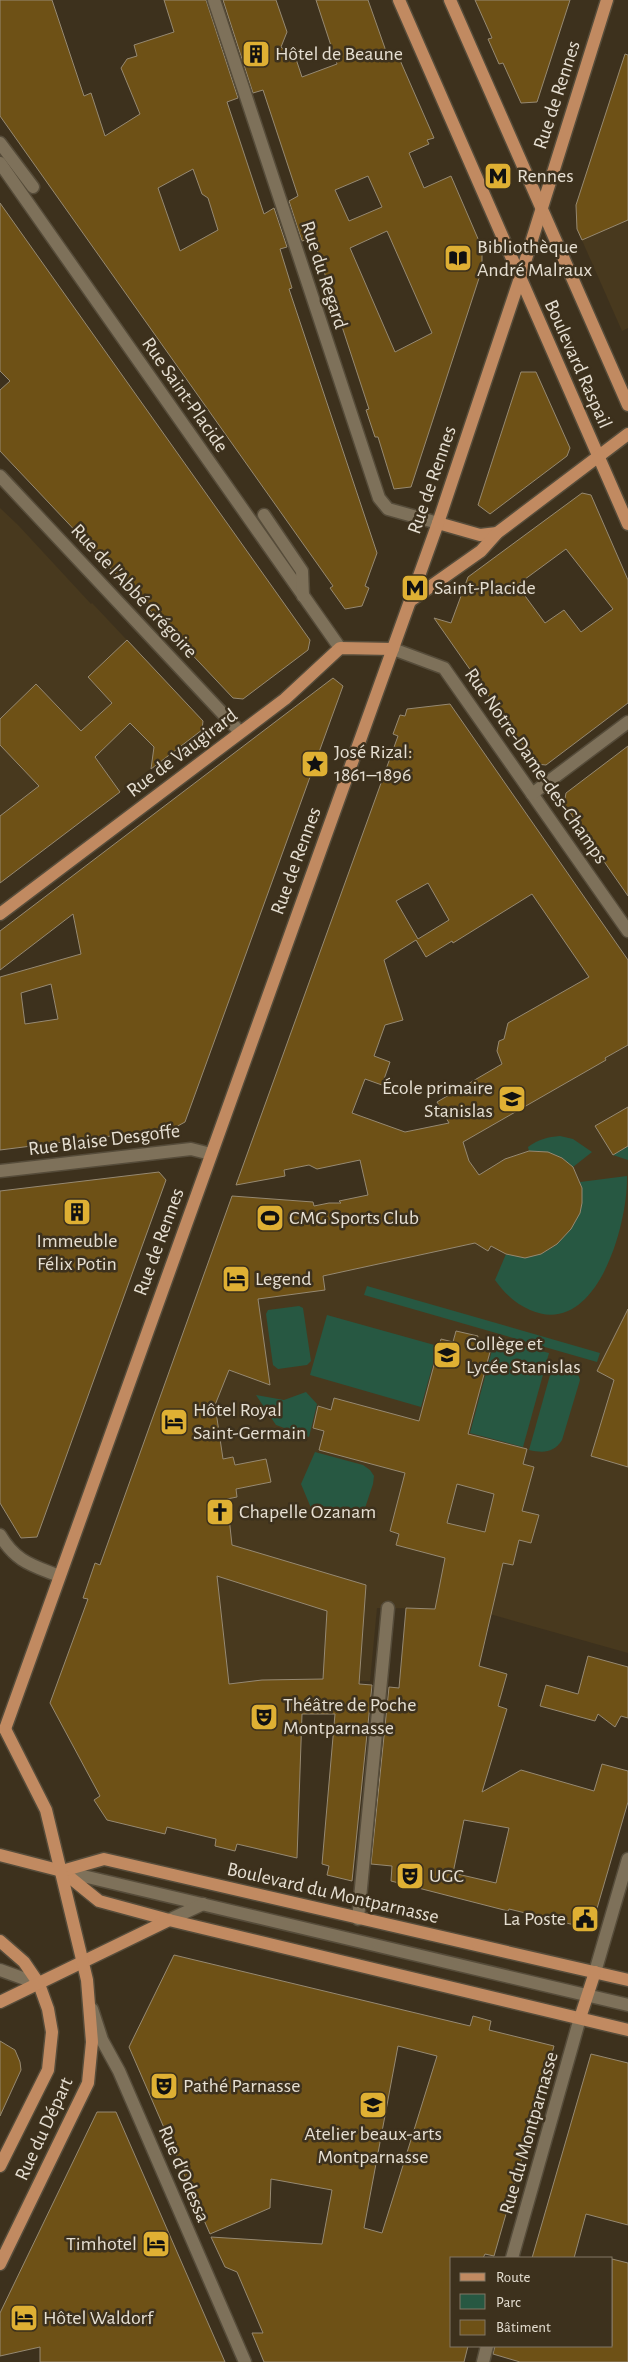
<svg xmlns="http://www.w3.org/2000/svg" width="628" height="2362" viewBox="0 0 628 2362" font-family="'Alegreya Sans',sans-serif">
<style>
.built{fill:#48391e}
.green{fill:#275842}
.building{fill:#6e5116;stroke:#968972;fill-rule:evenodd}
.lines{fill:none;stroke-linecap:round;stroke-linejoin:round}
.minor-casing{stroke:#564c3a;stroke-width:15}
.major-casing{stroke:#564c3a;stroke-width:15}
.minor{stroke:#7e715a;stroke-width:12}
.major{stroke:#c18a61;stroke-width:12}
.labels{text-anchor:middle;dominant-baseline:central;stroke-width:5;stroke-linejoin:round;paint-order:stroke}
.poi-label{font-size:20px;fill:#e6dfd2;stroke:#3d311d;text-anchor:start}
.street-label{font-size:20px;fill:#e6dfd2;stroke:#3d311d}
</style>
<rect width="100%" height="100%" fill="#3d311d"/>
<g class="built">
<path d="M628,205V328L622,331L577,229Z"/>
<path d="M0,508L18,525L91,604L92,603L203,721L202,730L0,883Z"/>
<path d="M628,1020V1653L472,1609L377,1608L370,1681L265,1680L228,1684L177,1351L270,1385L258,1299L325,1289L323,1276L475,1243L438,1129Z"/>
</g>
<g class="green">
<path d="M560,1136L573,1139L592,1152L573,1167C560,1155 547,1150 529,1151L528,1147C539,1139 548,1137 560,1136Z"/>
<path d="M628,1146V1160L613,1155Z"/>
<path d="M627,1176C628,1226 596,1339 530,1310C516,1304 504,1293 495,1280L506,1254C537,1262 562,1248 575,1219C581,1206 584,1196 580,1182Z"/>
<path d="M367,1286L600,1353L597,1362L364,1295Z"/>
<path d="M299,1306L303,1308L311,1361L307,1365L278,1369L273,1365L266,1314L268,1310Z"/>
<path d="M327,1315L438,1346L421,1407L310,1375Z"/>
<path d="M495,1339L549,1353L523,1447L470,1433Z"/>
<path d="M559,1367C570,1365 577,1369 580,1380L562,1440C554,1453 543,1453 529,1450L550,1375Z"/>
<path d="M306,1392L317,1404L309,1437L276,1425L256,1395L284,1400Z"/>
<path d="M315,1452L363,1465L370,1470L374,1476L373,1484L362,1517C345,1523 327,1513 311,1508L301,1484Z"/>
</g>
<g class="building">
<path d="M0,0H52L84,96L91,93L105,136L140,114L121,68L127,59L137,56L134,45L174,32L164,0H206L238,98L227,102L264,214L274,208L287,247L280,249L292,288L289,289L377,553L365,586L369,588L362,606L345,609L330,588L333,586L0,116ZM193,169L202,194L208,198L218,230L180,251L158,188Z"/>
<path d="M223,0H276L287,32L281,47L296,59L302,77L337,64L316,0H368L387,54L396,51L434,138L427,140L429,144L409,153L424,188L451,176L482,248V269L411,487L394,489L378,437H375L366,410L369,409L313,238L302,241L289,201L298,196L263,90L253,93ZM368,176L382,207L349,221L335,190ZM387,231L432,333L395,352L350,248Z"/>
<path d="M475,0H570L537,102L521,103L503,63L499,64L488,39L492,38Z"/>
<path d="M625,54L628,55V220L582,240L577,229L576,205Z"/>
<path d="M0,203L310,640L308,650L243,699L233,698L0,451V390L10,381L0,371Z"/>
<path d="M521,372H536L570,448L567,456L490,514L478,505Z"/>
<path d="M582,493L591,495L628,580V703L546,765L536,764L434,618L451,623L468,577ZM566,549L613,609L581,632L564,610L545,623L517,585Z"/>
<path d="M127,640L203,721L202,730L151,769L154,747L130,723L95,757L120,792L0,883V816L39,786L0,745V719L36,684L81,731L112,703L88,677Z"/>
<path d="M333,678L343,686L185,1122L174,1128L0,1150V977L81,954L73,914L0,970V931ZM51,984L58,1019L25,1024L21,993Z"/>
<path d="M450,704L628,960V1045L605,1058L606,1060L463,1142L469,1161L479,1175L505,1159L529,1151L548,1152L562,1158L573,1167L582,1188V1203L580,1213L571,1229L557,1244L541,1254L525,1258L506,1254L491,1246L488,1251L475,1243L323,1276L325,1290L258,1299L270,1385L229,1370L215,1405L223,1459L233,1457L235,1465L266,1459L271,1482L236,1489L237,1497L227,1499L232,1545L366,1585L359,1684L372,1685L352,1881L327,1875L329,1866L322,1864L335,1714H302L297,1858L237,1844L235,1851L215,1846L216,1839L167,1827L165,1834L107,1820L94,1800L100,1796L50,1703L88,1599L83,1598L95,1563L100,1565L232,1196L313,1202L314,1206L329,1203H341L339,1201L368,1195L360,1160L317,1169L309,1165L284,1170L285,1176L236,1185L398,736L393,734L400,715L405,716L407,709ZM428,883L449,920L418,939L396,901ZM532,894L589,977L508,1023L504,1039L499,1041L497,1051L502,1064L437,1102L449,1123L405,1132L352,1113L365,1079L382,1085L390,1062L374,1056L385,1025L403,1020L384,960L416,940L426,957L452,941L453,943ZM217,1576L327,1611L323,1679L262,1680L229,1684Z"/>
<path d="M628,746V896L564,804L566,793Z"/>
<path d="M628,1107V1146L613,1155L595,1126Z"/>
<path d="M159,1172L166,1180L37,1537L21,1538L0,1503V1191Z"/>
<path d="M628,1309V1467L591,1456L614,1380L597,1371Z"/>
<path d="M456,1331L478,1336L475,1348L490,1352L468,1434L527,1449L523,1464L534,1467L522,1511L539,1515L531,1543L519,1540L513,1565L503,1563L479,1666L507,1674L498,1706L507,1709L482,1792L521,1770L594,1791L602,1764L628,1771V1802L591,1929L509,1909L508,1911L391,1881L392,1866L371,1864L389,1687L399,1688L406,1608L435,1609L445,1558L396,1545L399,1534L390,1531L405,1473L319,1450L324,1431L313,1428L318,1406L331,1410L334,1398L419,1421L441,1339L453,1342ZM457,1484L494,1494L485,1532L447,1523ZM464,1820L509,1828L496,1883L453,1873Z"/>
<path d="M588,1656L628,1667V1718L621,1716L615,1727L598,1714L595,1721L540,1706L546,1685L578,1694Z"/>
<path d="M174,1955L470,2026L473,2016L491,2021L489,2030L554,2046L494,2256L485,2254L483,2258H452V2346H468L464,2362H264L252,2333H263L237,2272L225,2267L211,2237L322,2244L332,2190L271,2179L270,2208L210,2234L129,2047ZM398,2046L437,2056L382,2233L364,2228Z"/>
<path d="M0,2041L15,2050L20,2062L21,2070L0,2116Z"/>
<path d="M591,2054L628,2063V2225L586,2214L574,2258H532Z"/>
<path d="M97,2112H116L225,2362H40V2347L0,2356V2313Z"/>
<path d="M612,2259L628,2263V2362H520L493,2354L495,2346H612Z"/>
</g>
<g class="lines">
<defs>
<g id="minor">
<path d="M214,0L379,498L388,509L438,523"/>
<path d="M0,143L33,187"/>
<path d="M0,163L340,648"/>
<path d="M0,476L240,732"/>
<path d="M264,515L302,571L303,596"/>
<path d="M393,649L444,668L628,931"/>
<path d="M532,794L628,722"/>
<path d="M0,1171L191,1149L211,1154"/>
<path d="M0,1535C16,1562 32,1565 59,1576"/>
<path d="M62,1871L628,2005"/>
<path d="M358,1919L388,1608"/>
<path d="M169,1920L203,1904"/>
<path d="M0,1970L39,1984"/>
<path d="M595,1972L628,1859"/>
<path d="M92,2009L102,2040L119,2071L245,2362"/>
<path d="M512,2258L580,2018"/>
<path d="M483,2362L487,2346"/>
</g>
<g id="major">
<path d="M399,0L628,524"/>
<path d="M450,0L628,405"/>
<path d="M438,523L480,535L497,533"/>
<path d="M410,601L481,551L497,533L628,434"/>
<path d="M0,914L285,699L340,648L393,649"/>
<path d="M5,1729L438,523L520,278L607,0"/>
<path d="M0,1855L62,1871L99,1901L169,1920L628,2030"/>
<path d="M62,1871L104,1859L628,1980"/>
<path d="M0,1941L24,1962L39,1984L48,2009L52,2032L48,2070L0,2166"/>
<path d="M0,2002L169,1920"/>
<path d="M580,2018L595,1972"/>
<path d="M0,2264L88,2083L92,2042L87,1980L46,1810L5,1729"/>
</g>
</defs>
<use href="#minor" class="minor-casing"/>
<use href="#major" class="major-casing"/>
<use href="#minor" class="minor"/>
<use href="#major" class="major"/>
</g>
<defs>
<symbol id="building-square" viewBox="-11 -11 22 22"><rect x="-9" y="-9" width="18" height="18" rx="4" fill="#dfb033" stroke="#3d311d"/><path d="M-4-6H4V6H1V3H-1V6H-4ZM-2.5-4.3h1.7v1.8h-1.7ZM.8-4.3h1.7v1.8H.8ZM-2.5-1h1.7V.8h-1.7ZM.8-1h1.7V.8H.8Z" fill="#111"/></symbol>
<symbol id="metro-square" viewBox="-11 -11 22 22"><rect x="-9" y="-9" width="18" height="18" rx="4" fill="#dfb033" stroke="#3d311d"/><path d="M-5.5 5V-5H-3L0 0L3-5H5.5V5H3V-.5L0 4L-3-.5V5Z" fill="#111"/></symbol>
<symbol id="library-square" viewBox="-11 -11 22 22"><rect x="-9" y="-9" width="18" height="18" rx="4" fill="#dfb033" stroke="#3d311d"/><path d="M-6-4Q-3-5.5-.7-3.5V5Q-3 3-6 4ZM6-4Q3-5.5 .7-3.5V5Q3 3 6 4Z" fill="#111"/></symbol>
<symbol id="sight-square" viewBox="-11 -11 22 22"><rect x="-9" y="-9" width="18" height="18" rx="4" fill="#dfb033" stroke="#3d311d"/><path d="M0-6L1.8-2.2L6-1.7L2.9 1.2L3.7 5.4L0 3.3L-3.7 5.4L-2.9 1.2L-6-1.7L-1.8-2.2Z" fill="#111"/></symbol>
<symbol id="school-square" viewBox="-11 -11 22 22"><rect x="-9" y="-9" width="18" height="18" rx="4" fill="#dfb033" stroke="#3d311d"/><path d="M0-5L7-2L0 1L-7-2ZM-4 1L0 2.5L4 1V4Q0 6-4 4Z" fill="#111"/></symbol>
<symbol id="stadium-square" viewBox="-11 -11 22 22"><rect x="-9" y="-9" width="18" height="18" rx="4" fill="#dfb033" stroke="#3d311d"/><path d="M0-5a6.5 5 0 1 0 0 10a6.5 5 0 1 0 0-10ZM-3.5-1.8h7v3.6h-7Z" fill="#111"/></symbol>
<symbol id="hotel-square" viewBox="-11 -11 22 22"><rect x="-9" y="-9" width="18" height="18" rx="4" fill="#dfb033" stroke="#3d311d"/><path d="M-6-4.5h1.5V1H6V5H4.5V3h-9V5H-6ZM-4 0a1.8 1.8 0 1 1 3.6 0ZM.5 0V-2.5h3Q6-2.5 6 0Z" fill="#111"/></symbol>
<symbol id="church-square" viewBox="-11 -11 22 22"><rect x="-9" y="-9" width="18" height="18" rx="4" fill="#dfb033" stroke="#3d311d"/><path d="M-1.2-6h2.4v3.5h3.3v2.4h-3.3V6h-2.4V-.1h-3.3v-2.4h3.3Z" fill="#111"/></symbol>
<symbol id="theatre-square" viewBox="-11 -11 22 22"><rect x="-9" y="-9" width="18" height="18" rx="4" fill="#dfb033" stroke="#3d311d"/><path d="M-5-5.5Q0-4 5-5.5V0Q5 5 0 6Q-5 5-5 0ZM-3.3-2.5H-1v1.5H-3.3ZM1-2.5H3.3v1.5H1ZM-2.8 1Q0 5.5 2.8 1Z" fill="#111"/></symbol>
<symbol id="civic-square" viewBox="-11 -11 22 22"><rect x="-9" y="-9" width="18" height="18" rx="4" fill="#dfb033" stroke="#3d311d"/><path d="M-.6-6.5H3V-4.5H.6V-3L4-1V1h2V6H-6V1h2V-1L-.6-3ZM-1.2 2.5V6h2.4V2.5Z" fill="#111"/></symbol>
</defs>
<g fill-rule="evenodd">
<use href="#building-square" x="240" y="38" width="32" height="32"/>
<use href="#metro-square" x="482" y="160" width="32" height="32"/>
<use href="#library-square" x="442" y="242" width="32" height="32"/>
<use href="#metro-square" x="399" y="572" width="32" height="32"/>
<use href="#sight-square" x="299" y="748" width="32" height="32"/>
<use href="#school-square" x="496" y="1083" width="32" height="32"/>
<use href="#building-square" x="61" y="1196" width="32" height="32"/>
<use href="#stadium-square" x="254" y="1202" width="32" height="32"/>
<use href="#hotel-square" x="220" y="1263" width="32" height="32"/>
<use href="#school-square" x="431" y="1339" width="32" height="32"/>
<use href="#hotel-square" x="158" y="1406" width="32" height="32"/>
<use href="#church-square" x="204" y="1496" width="32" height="32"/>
<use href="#theatre-square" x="248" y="1701" width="32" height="32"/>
<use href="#theatre-square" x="394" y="1860" width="32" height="32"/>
<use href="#civic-square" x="569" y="1903" width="32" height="32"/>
<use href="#theatre-square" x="148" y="2070" width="32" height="32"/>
<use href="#school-square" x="357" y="2089" width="32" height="32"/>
<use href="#hotel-square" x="140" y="2228" width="32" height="32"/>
<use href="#hotel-square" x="8" y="2302" width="32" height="32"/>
</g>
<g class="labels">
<g class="poi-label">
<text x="275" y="54">Hôtel de Beaune</text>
<text x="517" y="176">Rennes</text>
<text x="477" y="247">Bibliothèque<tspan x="477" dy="23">André Malraux</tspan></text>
<text x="434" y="588">Saint-Placide</text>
<text x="334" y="752">José Rizal:<tspan x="334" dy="23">1861–1896</tspan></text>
<text x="493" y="1088" text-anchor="end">École primaire<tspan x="493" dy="23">Stanislas</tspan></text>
<text x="289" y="1218">CMG Sports Club</text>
<text x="77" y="1241" text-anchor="middle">Immeuble<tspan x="77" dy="23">Félix Potin</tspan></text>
<text x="255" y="1279">Legend</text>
<text x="466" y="1344">Collège et<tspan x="466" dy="23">Lycée Stanislas</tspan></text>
<text x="193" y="1410">Hôtel Royal<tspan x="193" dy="23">Saint-Germain</tspan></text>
<text x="239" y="1512">Chapelle Ozanam</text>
<text x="283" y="1705">Théâtre de Poche<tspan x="283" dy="23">Montparnasse</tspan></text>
<text x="429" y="1876">UGC</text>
<text x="566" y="1919" text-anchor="end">La Poste</text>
<text x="183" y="2086">Pathé Parnasse</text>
<text x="373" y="2134" text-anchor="middle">Atelier beaux-arts<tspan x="373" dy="23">Montparnasse</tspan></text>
<text x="137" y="2244" text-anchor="end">Timhotel</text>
<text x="43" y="2318">Hôtel Waldorf</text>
</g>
<g class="street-label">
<text transform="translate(557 95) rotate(-72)">Rue de Rennes</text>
<text transform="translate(324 275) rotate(72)">Rue du Regard</text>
<text transform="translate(578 364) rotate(66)">Boulevard Raspail</text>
<text transform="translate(185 395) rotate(55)">Rue Saint-Placide</text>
<text transform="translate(432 480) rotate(-71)">Rue de Rennes</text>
<text transform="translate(134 591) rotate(47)">Rue de l'Abbé Grégoire</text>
<text transform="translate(182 753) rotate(-37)">Rue de Vaugirard</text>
<text transform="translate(536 766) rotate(55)">Rue Notre-Dame-des-Champs</text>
<text transform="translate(296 861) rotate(-70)">Rue de Rennes</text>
<text transform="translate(104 1140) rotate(-7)">Rue Blaise Desgoffe</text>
<text transform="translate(159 1242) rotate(-70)">Rue de Rennes</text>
<text transform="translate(333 1893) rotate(13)">Boulevard du Montparnasse</text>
<text transform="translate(44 2129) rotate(-65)">Rue du Départ</text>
<text transform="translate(529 2133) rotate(-74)">Rue du Montparnasse</text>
<text transform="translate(184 2174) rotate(67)">Rue d'Odessa</text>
</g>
</g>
<rect x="450" y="2257" width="162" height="90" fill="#3d311d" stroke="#817765"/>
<rect x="460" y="2273" width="25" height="8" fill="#c18a61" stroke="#817765"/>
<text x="496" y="2282" font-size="15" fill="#e6dfd2">Route</text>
<rect x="460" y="2294" width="25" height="15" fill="#275842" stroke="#817765"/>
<text x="496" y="2307" font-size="15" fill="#e6dfd2">Parc</text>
<rect x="460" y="2320" width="25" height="15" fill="#6e5116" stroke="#817765"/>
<text x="496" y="2332" font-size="15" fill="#e6dfd2">Bâtiment</text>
</svg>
